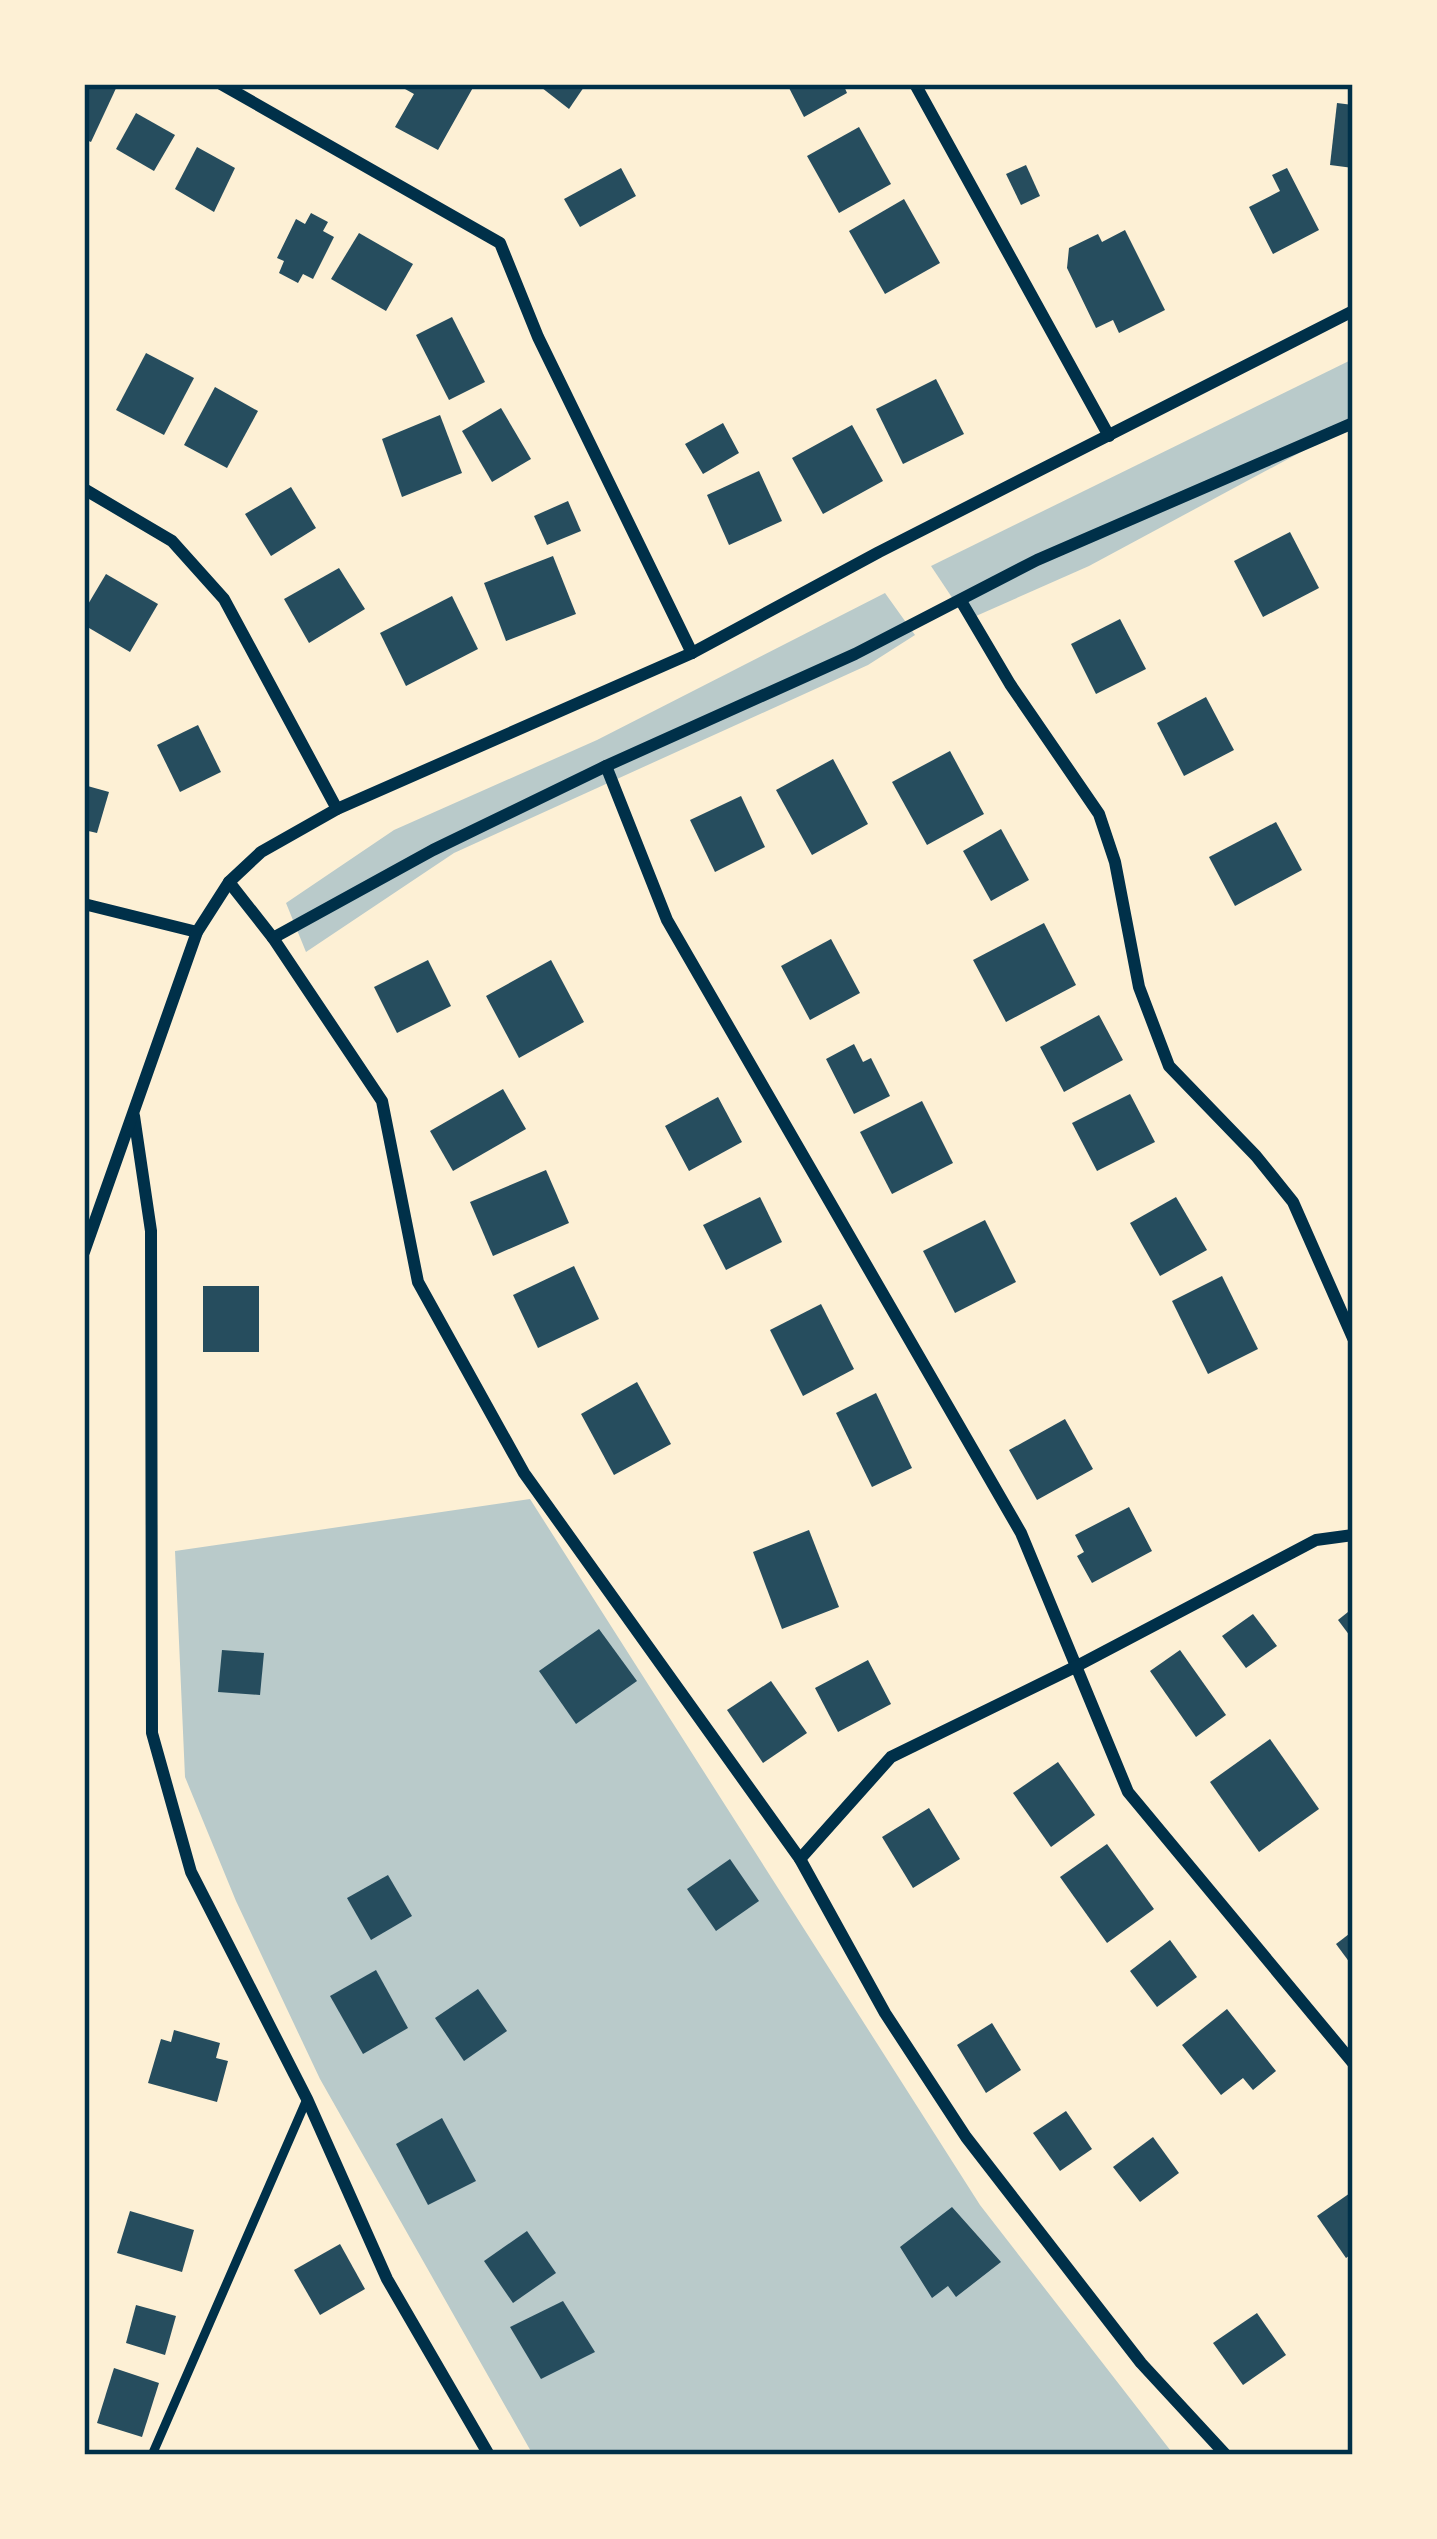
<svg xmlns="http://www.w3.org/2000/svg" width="1437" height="2539" viewBox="0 0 1437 2539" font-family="'IBM Plex Sans',sans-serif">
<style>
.green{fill:#b9caca}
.building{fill:#264d5e}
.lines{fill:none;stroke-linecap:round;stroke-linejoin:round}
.service{stroke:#003049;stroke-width:9}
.minor{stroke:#003049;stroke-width:12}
.neatline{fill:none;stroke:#003049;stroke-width:4.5}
</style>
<rect width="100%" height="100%" fill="#fdf0d5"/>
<g class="green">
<path d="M1353,359V424L1089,566L967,620L931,566Z"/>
<path d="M885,593L915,635L868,665L454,853L306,952L286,903L394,830L597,740Z"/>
<path d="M530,1499L980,2205L1174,2455H533L320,2079L236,1901L185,1777L175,1551Z"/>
</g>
<g class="building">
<path d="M84,84H118L91,142L84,139Z"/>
<path d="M396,84H475L438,150L395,127L414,94Z"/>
<path d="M537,84H586L569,109Z"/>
<path d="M787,84H843L847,93L804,117Z"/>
<path d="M1337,103L1353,105V168L1330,165Z"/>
<path d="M136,113L175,135L154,171L116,149Z"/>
<path d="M859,127L891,184L839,213L807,156Z"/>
<path d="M197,147L235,168L214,212L175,189Z"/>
<path d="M1026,165L1040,196L1021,205L1006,174Z"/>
<path d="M621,168L636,196L580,227L564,199Z"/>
<path d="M1287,168L1319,230L1273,254L1249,207L1280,191L1272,175Z"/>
<path d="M904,199L940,263L885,294L849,231Z"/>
<path d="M311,213L328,222L323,231L334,237L313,279L303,274L298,283L279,273L284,261L277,258L296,219L305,224Z"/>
<path d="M1125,230L1165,310L1119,333L1113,320L1096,328L1067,268L1069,248L1098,234L1102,242Z"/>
<path d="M359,233L413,264L386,311L331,279Z"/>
<path d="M452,317L485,382L449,400L416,335Z"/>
<path d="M146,353L194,378L164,435L116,410Z"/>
<path d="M936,379L964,434L903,464L876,409Z"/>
<path d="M215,387L258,411L227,468L184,445Z"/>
<path d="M501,408L531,459L492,482L462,431Z"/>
<path d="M440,415L462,473L402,497L382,439Z"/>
<path d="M723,423L739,453L703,474L685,444Z"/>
<path d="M852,425L883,481L823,514L792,458Z"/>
<path d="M759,471L782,521L729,545L707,495Z"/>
<path d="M291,487L316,528L271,556L245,514Z"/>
<path d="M568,501L581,531L547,545L534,516Z"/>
<path d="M1290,532L1319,588L1263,617L1234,561Z"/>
<path d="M553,556L576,614L506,641L484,583Z"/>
<path d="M339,568L365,609L309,643L284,599Z"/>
<path d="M106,574L158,604L130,652L84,625V611Z"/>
<path d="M452,596L478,649L406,686L380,633Z"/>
<path d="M1120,619L1146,669L1096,694L1071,644Z"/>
<path d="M1206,697L1234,750L1184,776L1157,723Z"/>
<path d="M198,725L221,772L180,792L157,745Z"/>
<path d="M950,751L984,814L927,845L892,782Z"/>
<path d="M833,759L868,824L812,855L776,790Z"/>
<path d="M84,785L109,792L97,833L84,830Z"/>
<path d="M741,796L765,847L715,872L690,820Z"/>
<path d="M1276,822L1302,870L1235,906L1209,857Z"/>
<path d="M1001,829L1029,880L991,901L963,851Z"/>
<path d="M1044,923L1076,985L1006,1022L973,960Z"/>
<path d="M831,939L860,993L810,1020L781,966Z"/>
<path d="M428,960L451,1006L397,1033L374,987Z"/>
<path d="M551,960L584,1022L519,1058L486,996Z"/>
<path d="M1099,1015L1123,1060L1064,1092L1040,1047Z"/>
<path d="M854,1044L863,1062L871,1058L890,1096L854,1114L826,1059Z"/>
<path d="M503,1089L526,1129L453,1171L430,1131Z"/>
<path d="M1130,1094L1155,1142L1097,1171L1072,1123Z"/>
<path d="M718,1097L742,1142L689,1171L665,1126Z"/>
<path d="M922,1101L953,1163L892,1194L860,1132Z"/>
<path d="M546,1170L569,1223L493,1256L470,1202Z"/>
<path d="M760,1197L782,1242L726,1270L703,1225Z"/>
<path d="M1176,1197L1207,1250L1160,1276L1130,1223Z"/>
<path d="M985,1220L1016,1282L955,1313L923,1251Z"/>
<path d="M574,1266L599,1319L538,1348L513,1295Z"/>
<path d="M1222,1276L1258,1349L1208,1374L1172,1301Z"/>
<rect x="203" y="1286" width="56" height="66"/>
<path d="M821,1304L854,1369L803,1396L770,1330Z"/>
<path d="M637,1382L671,1444L614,1475L581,1414Z"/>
<path d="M876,1393L912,1468L872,1487L836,1413Z"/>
<path d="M1065,1419L1093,1469L1037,1500L1009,1450Z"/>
<path d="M1129,1507L1152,1551L1092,1583L1077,1556L1084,1552L1075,1535Z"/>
<path d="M809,1530L839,1607L782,1629L753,1552Z"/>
<path d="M1353,1608V1640L1338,1620Z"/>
<path d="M1253,1614L1277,1646L1246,1668L1222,1636Z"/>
<path d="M599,1629L637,1681L576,1724L539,1671Z"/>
<path d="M222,1650L264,1653L260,1695L218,1692Z"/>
<path d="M1180,1650L1226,1715L1196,1737L1150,1671Z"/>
<path d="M868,1660L891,1704L838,1732L815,1688Z"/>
<path d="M771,1681L807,1733L763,1763L727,1710Z"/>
<path d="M1270,1739L1319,1809L1259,1852L1210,1782Z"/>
<path d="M1058,1762L1095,1815L1051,1847L1013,1793Z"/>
<path d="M929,1808L960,1859L913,1888L882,1837Z"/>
<path d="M1107,1844L1154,1909L1107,1943L1060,1877Z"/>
<path d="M730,1859L759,1901L716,1931L687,1889Z"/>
<path d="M388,1875L412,1916L371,1940L347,1898Z"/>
<path d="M1353,1931V1967L1336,1944Z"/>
<path d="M1170,1940L1197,1977L1157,2007L1130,1971Z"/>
<path d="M376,1970L408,2028L363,2054L330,1996Z"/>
<path d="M478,1989L507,2031L464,2061L435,2018Z"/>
<path d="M1227,2009L1276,2071L1253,2090L1243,2078L1221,2095L1182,2045Z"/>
<path d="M992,2023L1021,2070L986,2093L957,2045Z"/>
<path d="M174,2030L220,2043L216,2058L228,2061L217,2102L148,2083L161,2039L171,2042Z"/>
<path d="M1066,2111L1092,2149L1060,2171L1033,2133Z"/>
<path d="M442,2118L476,2181L428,2205L396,2144Z"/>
<path d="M1153,2137L1179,2173L1140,2202L1113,2167Z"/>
<path d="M1353,2191V2253L1346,2258L1317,2216Z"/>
<path d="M952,2207L1001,2262L956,2297L948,2286L932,2298L900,2247Z"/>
<path d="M130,2211L194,2230L182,2272L117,2253Z"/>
<path d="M527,2231L556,2273L513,2303L484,2261Z"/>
<path d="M340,2244L365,2289L320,2315L294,2270Z"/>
<path d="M563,2301L595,2352L541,2379L510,2327Z"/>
<path d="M136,2305L176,2316L165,2355L126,2343Z"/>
<path d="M1257,2313L1286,2355L1243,2385L1213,2343Z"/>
<path d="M114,2368L159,2383L142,2437L97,2423Z"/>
</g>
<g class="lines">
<path class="service" d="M152,2455L307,2099"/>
<g class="minor">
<path d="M221,84L500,243L538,337L692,653"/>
<path d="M915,84L1109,436"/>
<path d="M84,489L172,541L224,599L337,809"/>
<path d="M961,601L1010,684L1099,814L1115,862L1139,987L1169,1066L1256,1156L1293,1202L1353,1338"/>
<path d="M606,766L667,920L1021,1533L1128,1792L1353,2063"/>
<path d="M229,882L273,938L382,1101L418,1282L524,1473L800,1859L885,2013L966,2137L1141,2363L1226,2455"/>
<path d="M84,904L197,932"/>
<path d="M273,938L433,850L606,766L855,654L1037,560L1353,423"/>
<path d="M134,1116L151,1231L152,1733L191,1872L307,2099L387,2279L489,2455"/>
<path d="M84,1252L197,932L229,882L261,852L337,809L692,653L879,552L1353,311"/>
<path d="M800,1859L891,1757L1075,1667L1316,1540L1353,1535"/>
</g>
</g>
<rect width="1437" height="2539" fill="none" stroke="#fdf0d5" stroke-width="174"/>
<rect x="87" y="87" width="1263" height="2365" class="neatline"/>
</svg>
